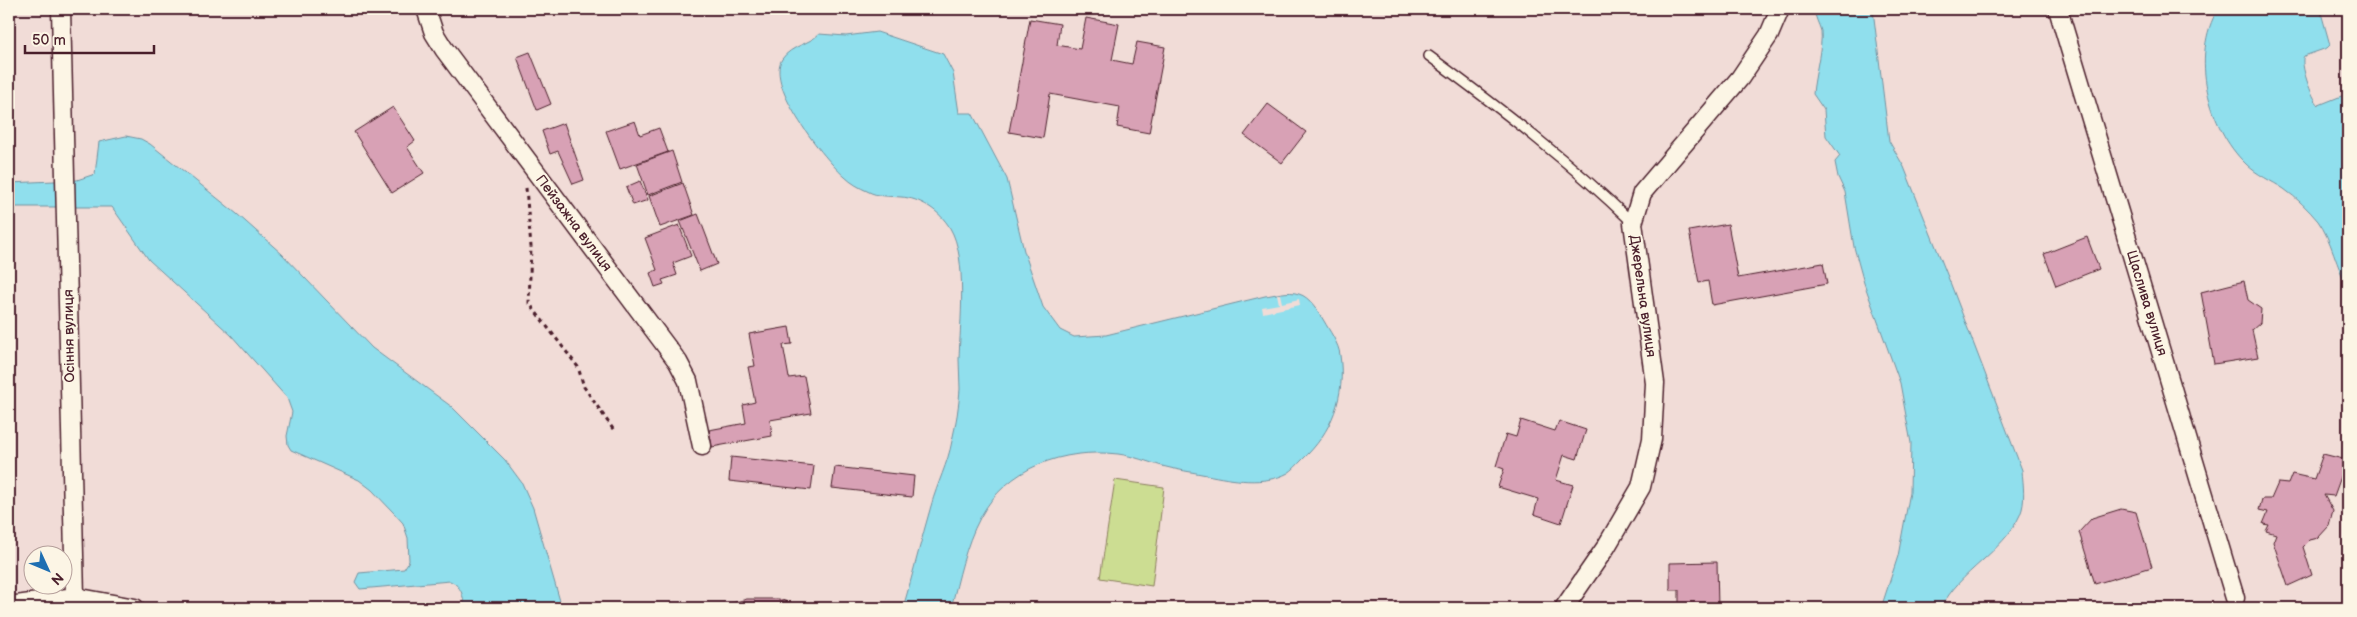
<svg xmlns="http://www.w3.org/2000/svg" width="2357" height="617" viewBox="0 0 2357 617" font-family="'Balsamiq Sans',sans-serif">
<style>
.green{fill:#ccdd92;stroke:#8b7e5e}
.water{fill:#90dfed;stroke:#74929f}
.pier{fill:#f1dcd7}
.building{fill:#d8a1b5;stroke:#4a1f2b}
.lines{fill:none;stroke-linecap:round;stroke-linejoin:round}
.lane-casing{stroke:#4a1f2b;stroke-width:12}
.street-casing{stroke:#4a1f2b;stroke-width:21}
.path{stroke:#4a1f2b;stroke-width:3;stroke-dasharray:4 4;stroke-linecap:butt}
.lane{stroke:#fcf5e5;stroke-width:9}
.street{stroke:#fcf5e5;stroke-width:18}
.labels{text-anchor:middle;dominant-baseline:central;stroke-width:4;stroke-linejoin:round;paint-order:stroke}
.street-label{font-size:14px;fill:#4a1f2b;stroke:#fcf5e5}
</style>
<rect width="100%" height="100%" fill="#f1dcd7"/>
<filter id="ink" filterUnits="userSpaceOnUse"><feTurbulence type="fractalNoise" baseFrequency=".02" numOctaves="2"/><feDisplacementMap in="SourceGraphic" scale="10" xChannelSelector="R" yChannelSelector="G"/><feConvolveMatrix kernelMatrix="1 2 1 2 8 2 1 2 1" color-interpolation-filters="sRGB"/></filter>
<g filter="url(#ink)">
<path class="green" d="M1115,480L1164,487L1152,586L1100,578Z"/>
<g class="water">
<path d="M1814,9L1873,10L1889,141L1904,167L1950,282L2022,470C2023,484 2026,502 2020,515C2003,553 1959,571 1941,608H1881L1898,556L1910,492L1911,443L1900,383L1864,283L1854,247L1845,192L1838,177L1835,162L1840,156L1826,136L1824,110L1813,94C1814,77 1823,46 1821,31C1819,24 1815,18 1814,9Z"/>
<path d="M2218,9H2320L2330,45L2327,48L2304,56C2299,63 2312,99 2319,105L2344,95L2348,97V287C2336,267 2332,240 2318,221C2308,209 2297,198 2284,189C2272,181 2257,175 2246,164C2208,128 2190,55 2218,9Z"/>
<path d="M877,32L943,54L953,73L959,113H972L1007,179L1024,251L1043,307L1060,330L1074,337L1106,335L1265,296C1275,295 1288,290 1299,294C1310,297 1318,311 1324,321C1329,330 1339,344 1340,355C1346,396 1332,432 1302,460C1298,464 1293,470 1288,473C1264,486 1232,480 1207,475C1192,472 1177,470 1162,466C1148,462 1133,456 1118,454C1063,448 1007,467 980,518C965,546 959,578 951,608H903C913,574 921,540 931,506C937,484 948,463 952,441C956,424 959,406 960,389C960,379 959,369 959,359C960,324 968,258 950,228C940,211 920,198 901,197C889,196 878,197 867,191C860,188 851,183 845,177C825,160 765,86 782,59C792,45 808,45 819,34L846,36Z"/>
<path d="M126,136L141,139L150,144L237,214L282,254L372,348L452,407L505,460L522,483L533,508L562,608H465C463,596 462,586 450,581L360,589L355,582L359,573L404,569L409,561L408,538L403,523L393,512L372,490L359,480L291,450L288,445L287,436L292,412L287,398L231,335L149,260L112,207H9V183L77,180L95,174L99,142Z"/>
</g>
<path class="pier" d="M1277,294H1280L1282,303L1299,299L1300,305L1263,313L1262,307L1279,304Z"/>
<g class="building">
<path d="M1086,18L1119,24L1112,60L1132,64L1137,42L1165,47L1149,133L1117,127L1120,107L1050,94L1043,138L1009,132L1030,19L1060,24L1057,45L1080,49Z"/>
<path d="M530,52L551,104L537,110L517,57Z"/>
<path d="M1268,104L1306,132L1282,163L1244,135Z"/>
<path d="M393,107L415,141L407,147L424,173L392,193L354,132Z"/>
<path d="M635,121L640,135L659,128L668,152L620,169L606,131Z"/>
<path d="M564,123L584,180L573,184L558,151L550,154L542,131Z"/>
<path d="M672,151L682,182L648,195L637,164Z"/>
<path d="M640,181L648,200L633,205L626,187Z"/>
<path d="M683,183L694,215L660,227L649,196Z"/>
<path d="M698,214L717,264L700,271L680,221Z"/>
<path d="M1728,224L1738,278L1823,263L1827,284L1712,305L1708,281L1699,283L1689,231Z"/>
<path d="M679,225L691,256L673,263L677,275L662,280L664,284L655,287L650,273L657,270L645,238Z"/>
<path d="M2087,237L2099,269L2056,286L2044,254Z"/>
<path d="M2244,281L2248,300L2261,309L2260,323L2252,330L2258,357L2214,364L2201,292Z"/>
<path d="M789,327L792,344L783,345L789,378L804,376L811,413L770,420L772,436L712,447L709,430L746,423L743,405L755,402L748,367L755,366L749,334Z"/>
<path d="M1521,420L1555,431L1559,421L1586,430L1577,459L1564,455L1556,480L1573,485L1561,523L1534,514L1538,499L1498,487L1504,469L1496,466L1506,434L1516,437Z"/>
<path d="M2323,454L2347,460L2334,496L2324,495L2333,511L2329,526L2318,538L2310,540L2303,547L2312,575L2288,586L2273,542L2276,534L2266,531L2269,525L2263,524L2268,512L2259,510L2262,499H2271L2278,483L2288,484L2292,474L2314,479Z"/>
<path d="M731,457L814,466L811,490L729,481Z"/>
<path d="M835,467L914,476L912,497L832,488Z"/>
<path d="M2121,509L2136,512L2152,567L2095,584L2079,532L2092,518Z"/>
<path d="M1717,562L1718,608H1679V590H1670V563Z"/>
<path d="M747,599H779L804,608H714Z"/>
</g>
<g class="lines">
<defs>
<path id="lane" d="M1429,56C1501,109 1569,161 1633,223"/>
<g id="street">
<path d="M426,9L434,33L444,49L678,362L688,381L702,446"/>
<path d="M2058,9L2235,598"/>
<path d="M75,597L135,608"/>
<path d="M9,606L75,597L61,9"/>
<path d="M1564,608L1606,547L1641,487L1652,439L1655,383L1633,223L1642,193L1740,78L1769,35L1780,9"/>
</g>
</defs>
<use href="#lane" class="lane-casing"/>
<use href="#street" class="street-casing"/>
<path class="path" d="M526,188L531,247L529,303L578,367L584,387L615,432"/>
<use href="#lane" class="lane"/>
<use href="#street" class="street"/>
</g>
</g>
<g class="labels">
<g class="street-label">
<text transform="translate(574 223) rotate(53)">Пейзажна вулиця</text>
<text transform="translate(1643 296) rotate(82)">Джерельна вулиця</text>
<text transform="translate(2147 303) rotate(73)">Щаслива вулиця</text>
<text transform="translate(69 336) rotate(-91)">Осіння вулиця</text>
</g>
</g>
<rect width="2357" height="617" fill="none" stroke="#fcf5e5" stroke-width="30"/>
<rect x="15" y="15" width="2327" height="587" fill="none" stroke="#4a1f2b" stroke-width="2" filter="url(#ink)"/>
<g transform="translate(48 570) rotate(134)"><circle r="24" fill="#fcf5e5" stroke="#b59f9b"/>
<path d="M0-4L9 19L0 12L-9 19Z" fill="#1f6fb2"/>
<text y="-8" font-size="14" font-weight="bold" text-anchor="middle" fill="#4a1f2b">N</text>
</g>
<path d="M25 45v8h129v-8" fill="none" stroke="#4a1f2b" stroke-width="2.5"/>
<text x="32" y="45" font-size="15" fill="#4a1f2b" stroke="#fcf5e5" stroke-width="4" paint-order="stroke">50 m</text>
</svg>
